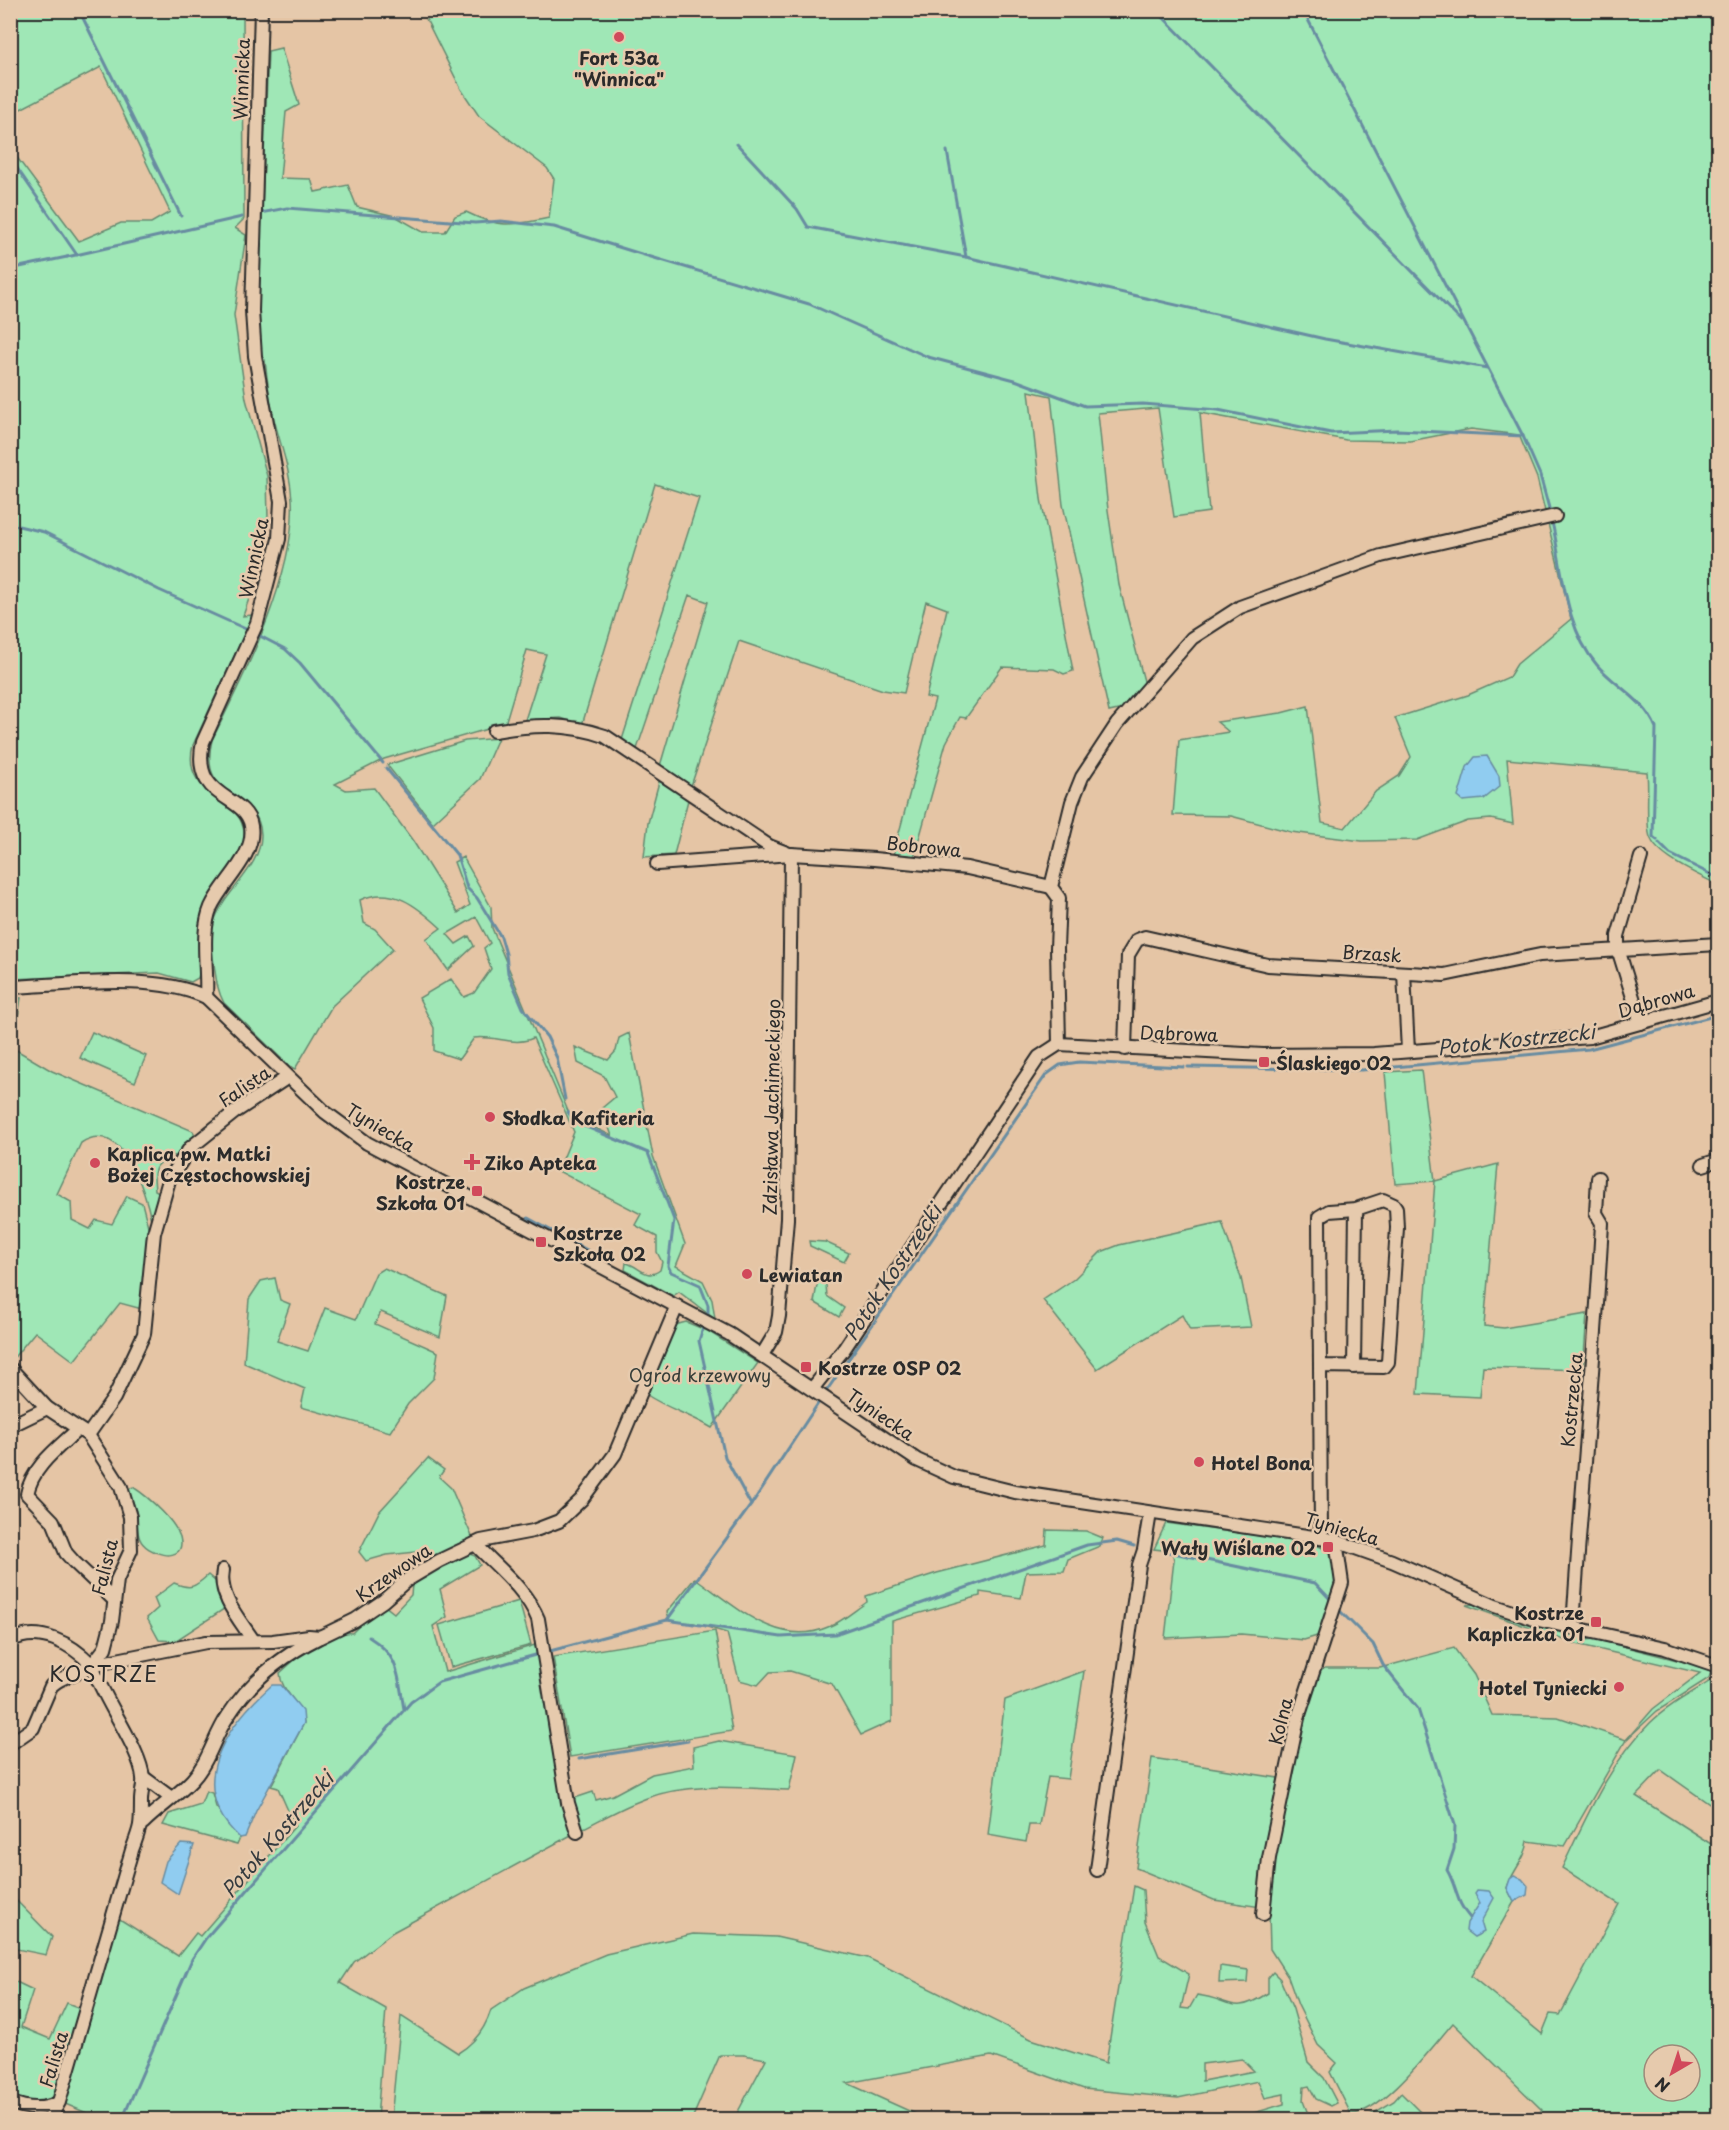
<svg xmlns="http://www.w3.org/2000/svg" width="1729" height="2130" viewBox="0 0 1729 2130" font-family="'Playpen Sans',sans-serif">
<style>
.green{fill:#9fe7b6;stroke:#658970;stroke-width:1.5;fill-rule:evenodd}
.water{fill:#90ccf0;stroke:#688ca1;stroke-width:1.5}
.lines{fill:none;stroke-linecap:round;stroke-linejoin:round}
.stream{stroke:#688ca1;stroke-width:3}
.minor-casing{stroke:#2b2b2b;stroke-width:16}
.minor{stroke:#e6caad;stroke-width:12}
.poi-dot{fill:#d1495b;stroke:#e6caad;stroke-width:2}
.labels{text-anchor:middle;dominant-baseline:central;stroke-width:5;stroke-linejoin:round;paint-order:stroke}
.poi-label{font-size:18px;font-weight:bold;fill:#2b2b2b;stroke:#e6caad;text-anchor:start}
.street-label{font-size:18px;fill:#2b2b2b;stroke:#e6caad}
.park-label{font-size:18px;fill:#373e39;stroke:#e6caad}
.water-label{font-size:20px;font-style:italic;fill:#353b3f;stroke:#e6caad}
.quarter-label{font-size:21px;letter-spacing:1.5px;fill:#2b2b2b;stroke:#e6caad}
</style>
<rect width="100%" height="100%" fill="#e5c5a5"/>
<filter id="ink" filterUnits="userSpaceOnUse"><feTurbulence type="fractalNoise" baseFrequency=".0167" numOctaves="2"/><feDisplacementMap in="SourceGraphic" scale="12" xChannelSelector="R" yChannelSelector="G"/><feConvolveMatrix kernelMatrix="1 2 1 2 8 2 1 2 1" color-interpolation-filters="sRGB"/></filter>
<g filter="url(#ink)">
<g class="green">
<path d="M11,11H243L244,219L235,228L246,235L234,315L246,399L267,476L268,519L260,567L243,616L253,615L193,745C180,799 243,795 244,834C245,866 207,888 200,919C196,939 204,959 198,978L191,982L159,973L11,979L10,148L79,241L121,223H151L170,212L101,67L11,114Z"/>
<path d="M422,11H1718V885C1700,875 1652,856 1649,833C1646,813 1649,792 1647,772L1507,759L1513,824L1491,819L1468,821L1417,840L1362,841L1291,832L1231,816L1173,815L1179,740L1229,732L1217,722L1281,713L1308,706L1322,823L1345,828L1376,791L1399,776L1411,757L1395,718L1468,695L1509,677L1517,664L1571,619L1537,478L1519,435L1471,429L1410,441L1346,440L1200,413L1209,512L1174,517L1158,408L1098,413L1108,510L1119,585L1145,685L1127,708L1109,712L1063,505L1051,396L1029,391L1041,499L1073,671L1064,674L1054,669L1002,667L966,718L960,717L946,743L914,857L893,855L935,699L926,697L947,609L926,601L904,693L883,690L739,641L691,786L660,766L708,602L689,595L636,752L621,743L699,498L655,484L582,725L561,718L525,720L546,654L527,650L505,724L384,759L335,784L346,790L374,788L413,841L458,913L470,905L454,862L463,857L491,907L492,928L570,1116L612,1136L602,1108L615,1097L604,1076L578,1063L575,1047L608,1060L616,1051L619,1038L629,1033L653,1156L685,1244L676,1266L703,1281L712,1300L715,1319L679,1292L673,1296L625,1270L626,1263C640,1266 646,1281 660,1270L662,1262L657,1252V1237L635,1225L641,1214L558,1171L574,1132L533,1038C515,1047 495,1035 474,1038L459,1059L434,1051V1028L419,998L451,979L464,997L474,993L491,969L484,948L490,943L476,917L447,934L456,944L469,936L474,946L448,970L426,939L441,928C417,906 392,885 360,900L364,923L375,929L393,949L332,1006L295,1069L289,1066L224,1003C217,990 216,978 214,964C212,952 210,934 214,922C223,892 262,868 261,834C259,789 197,803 212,740C244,676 297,572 292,499C290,469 281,447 274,419C270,400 267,380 265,360L262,361L258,314L268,51L281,48L299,105L286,112L280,178L311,179L315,192L348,185L357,207L395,216L423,232H445L455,216L466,212C500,229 513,225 549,218L554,179L547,168L479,116L461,89Z"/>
<path d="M498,738L480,779L433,823L387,765L465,741Z"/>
<path d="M660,778L689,796L674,855L644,857L648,823Z"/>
<path d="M10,997L21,998L13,1048L52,1071L193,1131L195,1135L177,1157L172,1155C153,1167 153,1167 155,1190L159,1192L151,1220C146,1193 122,1116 81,1143L57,1194L71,1202L72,1220L90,1229L96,1220L112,1224L127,1196L142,1203L150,1234L142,1309L120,1303L74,1361L35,1332L11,1361Z"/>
<path d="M92,1032L146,1056L135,1082L80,1058Z"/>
<path d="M1421,1070L1435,1181L1498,1164L1484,1326L1504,1328L1587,1314L1583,1370L1483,1367L1480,1397L1418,1394L1435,1181L1395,1184L1385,1072Z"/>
<path d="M1222,1222L1241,1278L1251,1327L1190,1330L1182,1315L1097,1369L1043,1300L1074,1279L1101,1252L1119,1245Z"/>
<path d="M809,1241L825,1242L849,1253L844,1262L810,1246Z"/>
<path d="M384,1268L447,1296L440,1337L381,1312L375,1324L438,1352L434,1378L408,1404L390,1432L301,1407L305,1389L244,1363L249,1299L261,1281L275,1278L280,1300L290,1304L277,1341L308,1351L325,1308L356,1319L376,1273Z"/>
<path d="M819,1273H825L827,1296L844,1308L839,1317L814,1302Z"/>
<path d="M686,1322L708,1331L758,1363L712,1428C691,1415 668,1409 647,1395L675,1325Z"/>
<path d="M428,1458L444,1470L439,1477L451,1488L473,1539L430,1562L426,1551L387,1555L366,1561L359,1552L379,1512Z"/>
<path d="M133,1487C147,1496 180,1524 181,1542C182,1565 145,1553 140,1539C136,1531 138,1520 136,1511C134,1504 131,1497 128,1489Z"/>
<path d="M1166,1523L1313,1543L1334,1554L1338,1577L1323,1629L1317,1636L1304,1640L1241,1634L1165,1638L1174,1560L1172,1551L1154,1549Z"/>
<path d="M1047,1530L1086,1531L1103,1538L1100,1546L1068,1559L1064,1571L1026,1572L1021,1598L980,1592V1596L892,1621V1721L861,1735L832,1684L790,1671L770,1672L758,1685L739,1680L727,1633L694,1623L670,1621L667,1612L695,1578C733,1604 778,1649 828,1627C842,1622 855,1610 867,1602L866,1596L937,1573L1046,1545Z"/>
<path d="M467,1553L475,1556L480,1565L440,1589L447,1617L433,1626L445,1672L535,1645L573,1834L393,1932L354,1962L340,1983L386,2009L377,2119H101L63,2103L118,1918L178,1956L196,1933L200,1936L295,1826L278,1788L271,1786L304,1723C303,1702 281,1694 280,1673C296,1658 328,1630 352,1633L371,1614L385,1606L394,1613L411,1595L412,1585L422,1576Z"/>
<path d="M208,1575L216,1582L218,1596L224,1609L175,1641L159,1640L147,1618L158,1608L154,1598L174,1583C191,1590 195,1587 208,1575Z"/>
<path d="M519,1601L531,1645L451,1667L439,1625Z"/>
<path d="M1474,1604L1514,1619L1582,1636L1584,1640L1595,1639L1712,1669L1709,1678L1657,1711L1626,1740L1565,1846L1528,1841C1526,1859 1512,1871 1507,1888L1514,1902L1471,1976L1542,2034L1550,2014L1560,2015L1619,1904L1562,1868C1586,1818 1610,1762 1650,1723C1669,1704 1696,1691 1718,1676V1810L1661,1770L1636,1796L1711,1844L1718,1826V2119H1532L1542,2110L1453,2023C1432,2047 1383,2113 1351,2114L1330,2072L1337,2063L1318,2045L1298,2005L1288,1977L1270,1949L1269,1913L1275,1854L1298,1737L1315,1675L1325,1668H1380L1454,1648L1474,1675L1492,1715L1558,1717L1626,1740L1653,1709L1700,1673L1572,1643L1466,1605ZM1654,2055H1690V2091H1654Z"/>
<path d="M715,1631L732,1731L570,1757L553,1657Z"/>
<path d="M1084,1671L1068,1779L1048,1777L1039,1825H1029L1026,1842L988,1835L1005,1700Z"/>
<path d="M719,1741L797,1754L789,1790C743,1788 690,1782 647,1798C624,1806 602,1819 580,1830L572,1799L593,1792L596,1800L613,1795L652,1774L694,1766L693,1747Z"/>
<path d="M1152,1758L1278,1778L1261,1907L1214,1900L1136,1868Z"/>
<path d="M206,1791L212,1793L216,1807L240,1838L237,1845L163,1825L169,1814L201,1804Z"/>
<path d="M1134,1886L1143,1890L1145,1922L1159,1956L1189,1974L1181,2008L1189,2009L1197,1995C1232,1999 1231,2017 1268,1993V1978L1273,1972L1280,1979L1293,2009L1308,2062L1324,2078L1337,2103L1331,2106L1316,2099L1309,2086L1304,2087L1303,2101L1310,2119H1234L1284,2104V2094L1265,2098L1258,2081L1178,2098L1084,2089L991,2056L847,2083L927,2119H734L766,2059L744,2055H720L692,2119H391L401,2016L458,2053C475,2043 485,2029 491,2010L524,1988L606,1954L693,1934L776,1937L868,1958L1031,2039L1106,2063ZM1242,2059L1254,2071L1202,2081V2064Z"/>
<path d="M10,1894L52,1937L46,1955L17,1949L11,1963Z"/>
<path d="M1220,1966L1248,1970L1247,1982L1219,1983Z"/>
<path d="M10,1979L33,1990L21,2027L50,2039L67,2003L85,2010L54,2097C41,2102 22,2106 11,2095Z"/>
<path d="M1401,2093L1427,2119H1364L1394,2101Z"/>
</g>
<g class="water">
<path d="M1487,756L1499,776L1500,786L1484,799L1463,801L1458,797L1467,767L1475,757Z"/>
<path d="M272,1685H281L303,1711L304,1723L256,1811L245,1837L240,1838C183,1786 226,1726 272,1685Z"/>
<path d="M181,1844L194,1845L178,1894L160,1882L166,1861Z"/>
<path d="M1514,1876L1522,1879L1528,1886L1527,1895L1514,1902L1507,1888L1510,1879Z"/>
<path d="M1477,1890L1489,1891L1494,1898L1481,1922L1484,1932L1474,1937L1466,1931L1467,1923L1480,1903L1475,1893Z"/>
</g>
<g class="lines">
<g class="stream">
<path d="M79,10L181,216"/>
<path d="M1156,10L1461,321"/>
<path d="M1303,10L1523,436L1540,475L1550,512"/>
<path d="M737,144L797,209L808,227L966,257L1325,339L1487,368"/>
<path d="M947,151L966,257"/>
<path d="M10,158L77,255"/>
<path d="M261,213L287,208L475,223L501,221L554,227L641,254L809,304L928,357L1015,380L1085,406L1143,404L1218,410L1331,433L1397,430L1523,436"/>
<path d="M67,257L242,217"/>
<path d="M10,269L67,257"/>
<path d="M1552,522C1563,569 1564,627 1597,665C1616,687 1645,700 1656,728L1653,837L1657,840"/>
<path d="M10,524L44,532L159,590L248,630"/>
<path d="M260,636L285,649L300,663L383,763"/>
<path d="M386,768L457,855L467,888L477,898L501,937L506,954L508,973L523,1008L547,1037L557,1058L565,1099"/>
<path d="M1659,843L1670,854L1718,878"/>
<path d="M1188,1067L1310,1069"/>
<path d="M1312,1069L1362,1070L1589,1049L1718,1015"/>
<path d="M568,1112L575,1122L648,1153L674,1220L668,1266L671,1272L700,1285L708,1305V1313"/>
<path d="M528,1218L611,1263"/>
<path d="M703,1328L699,1341L725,1457L751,1505"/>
<path d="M825,1393L1046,1075L1060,1065L1079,1062L1184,1067"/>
<path d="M1164,1551L1315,1583L1331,1600"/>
<path d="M1339,1610L1373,1644L1383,1665L1418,1709L1455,1825L1454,1849L1447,1870C1457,1887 1456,1903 1470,1918"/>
<path d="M667,1620L781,1637L835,1634L1087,1545L1117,1541L1134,1546"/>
<path d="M369,1637C400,1656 398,1676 404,1709"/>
<path d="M550,1651L667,1620L751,1505L821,1399"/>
<path d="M579,1759L688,1741"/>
<path d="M122,2120L192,1959L206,1938L411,1702L439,1682L539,1654"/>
</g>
<defs>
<g id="minor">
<path d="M494,731C534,724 567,723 605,736L769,846L787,853"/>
<path d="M1641,857L1618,936V949L1641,1023"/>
<path d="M657,864L791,854L874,859L967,868L1051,887"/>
<path d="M1404,973L1408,1051"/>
<path d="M10,987C70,985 152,972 206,997L325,1112L367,1143L729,1334L917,1460L954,1477L1015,1492L1333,1540L1392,1561L1495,1606L1534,1619L1665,1648L1718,1666"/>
<path d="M206,997C208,968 200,933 211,907C223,881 256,856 251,826C246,793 190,801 203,742L257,623L279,539L281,501L255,356L252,311L261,10"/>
<path d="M1059,1044L1057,948L1059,898L1051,887L1072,802L1082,777L1117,724L1192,638L1240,607L1381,556L1555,516"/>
<path d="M1125,1049L1128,955L1137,940L1145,937L1268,965L1444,975L1540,955L1718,944"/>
<path d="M1703,1165L1718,1160"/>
<path d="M762,1355L776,1332L779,1316L787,1219L791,854"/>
<path d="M1320,1366L1319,1217L1329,1211L1356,1209L1383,1200L1394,1205L1396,1208L1397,1228L1388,1362L1384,1367L1320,1366L1321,1537"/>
<path d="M1354,1367L1356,1209"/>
<path d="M10,1368L47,1408L88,1435L121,1487L130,1517L131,1550L117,1580L112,1621L105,1648L92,1665C102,1698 141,1749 143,1778C144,1785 141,1793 141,1801C141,1826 141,1826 132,1850L59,2102L49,2120"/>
<path d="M812,1389L844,1349L1039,1057L1059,1044L1263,1055L1374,1054L1590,1037L1718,1001"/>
<path d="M10,1426L47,1408"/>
<path d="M77,1430C58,1448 32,1467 27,1494L53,1521L66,1553L74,1562L113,1599"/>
<path d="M88,1435L114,1398L144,1334L154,1233L169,1180L190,1148L235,1112L288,1077"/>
<path d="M475,1544C497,1567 526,1589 538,1619L568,1803L577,1832"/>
<path d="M223,1570C218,1596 239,1619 253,1640"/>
<path d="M1573,1628C1581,1492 1595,1358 1602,1223L1596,1213L1598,1178"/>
<path d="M10,1641C39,1625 72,1644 92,1665L206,1642L273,1641L309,1636L320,1637L355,1620L383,1601L407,1580L439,1561L481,1541L533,1531L559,1521L582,1499L615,1454L677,1306"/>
<path d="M10,1744L33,1728L51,1686C62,1675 79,1674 92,1665"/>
<path d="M143,1777L170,1797"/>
<path d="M143,1823C158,1808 177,1796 192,1780C209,1762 214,1736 228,1716C250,1681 282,1656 318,1638"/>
<path d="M1097,1870L1139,1565L1144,1550L1150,1513"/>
<path d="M1263,1914L1269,1858L1298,1718L1342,1583L1336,1541"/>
<path d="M10,2102C26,2109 42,2111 58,2103"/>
</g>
</defs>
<use href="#minor" class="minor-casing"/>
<use href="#minor" class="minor"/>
</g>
</g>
<g class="poi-dot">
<circle cx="619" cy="37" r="6"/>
<rect x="1258" y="1056" width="12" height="12" rx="3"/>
<circle cx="490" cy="1117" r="6"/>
<path d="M469 1153h6v6h6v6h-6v6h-6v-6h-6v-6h6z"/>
<circle cx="95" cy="1163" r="6"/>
<rect x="471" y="1185" width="12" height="12" rx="3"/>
<rect x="535" y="1236" width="12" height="12" rx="3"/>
<circle cx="747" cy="1274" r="6"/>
<rect x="800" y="1361" width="12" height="12" rx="3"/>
<circle cx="1199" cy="1462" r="6"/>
<rect x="1322" y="1541" width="12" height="12" rx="3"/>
<rect x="1590" y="1616" width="12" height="12" rx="3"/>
<circle cx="1619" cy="1687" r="6"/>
</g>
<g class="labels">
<g class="poi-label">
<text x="619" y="57" text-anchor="middle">Fort 53a<tspan x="619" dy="21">"Winnica"</tspan></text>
<text x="1276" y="1062">Ślaskiego 02</text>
<text x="502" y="1117">Słodka Kafiteria</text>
<text x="107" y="1153">Kaplica pw. Matki<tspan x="107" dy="21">Bożej Częstochowskiej</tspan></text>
<text x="484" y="1162">Ziko Apteka</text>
<text x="465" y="1181" text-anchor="end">Kostrze<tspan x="465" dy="21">Szkoła 01</tspan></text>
<text x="553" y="1232">Kostrze<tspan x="553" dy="21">Szkoła 02</tspan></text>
<text x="759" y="1274">Lewiatan</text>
<text x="818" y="1367">Kostrze OSP 02</text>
<text x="1211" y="1462">Hotel Bona</text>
<text x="1316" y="1547" text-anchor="end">Wały Wiślane 02</text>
<text x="1584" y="1612" text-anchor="end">Kostrze<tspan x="1584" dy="21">Kapliczka 01</tspan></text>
<text x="1607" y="1687" text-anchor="end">Hotel Tyniecki</text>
</g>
<g class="street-label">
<text transform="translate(241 79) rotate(-88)">Winnicka</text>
<text transform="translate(253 558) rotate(-78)">Winnicka</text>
<text transform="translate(924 846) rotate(6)">Bobrowa</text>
<text transform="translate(1372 953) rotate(4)">Brzask</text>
<text transform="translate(1656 1000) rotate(-16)">Dąbrowa</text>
<text transform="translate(1179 1033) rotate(2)">Dąbrowa</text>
<text transform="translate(244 1086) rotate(-34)">Falista</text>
<text transform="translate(771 1107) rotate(-89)">Zdzisława Jachimeckiego</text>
<text transform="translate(381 1127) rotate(31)">Tyniecka</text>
<text transform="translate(1571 1400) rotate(-85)">Kostrzecka</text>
<text transform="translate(881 1414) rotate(34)">Tyniecka</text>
<text transform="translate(1342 1528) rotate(16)">Tyniecka</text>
<text transform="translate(104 1567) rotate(-76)">Falista</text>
<text transform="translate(393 1572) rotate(-35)">Krzewowa</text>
<text transform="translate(1280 1721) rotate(-76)">Kolna</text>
<text transform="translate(53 2059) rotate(-73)">Falista</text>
</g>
<g class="park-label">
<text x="700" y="1374">Ogród krzewowy</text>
</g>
<g class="water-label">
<text transform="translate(1516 1039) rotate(-6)">Potok Kostrzecki</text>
<text transform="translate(892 1272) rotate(-56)">Potok Kostrzecki</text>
<text transform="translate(277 1834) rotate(-49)">Potok Kostrzecki</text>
</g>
<g class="quarter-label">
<text x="104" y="1673">KOSTRZE</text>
</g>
</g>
<rect width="1729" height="2130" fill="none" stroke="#e6caad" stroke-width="36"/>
<rect x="18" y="18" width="1693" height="2094" fill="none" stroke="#2b2b2b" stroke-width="2" filter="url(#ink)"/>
<g transform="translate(1672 2073) rotate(219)"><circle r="28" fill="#e6caad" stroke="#9b8a79" stroke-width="1.5"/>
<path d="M0-4.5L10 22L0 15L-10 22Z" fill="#d1495b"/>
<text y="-9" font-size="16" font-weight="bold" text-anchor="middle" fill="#2b2b2b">N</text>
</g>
</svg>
